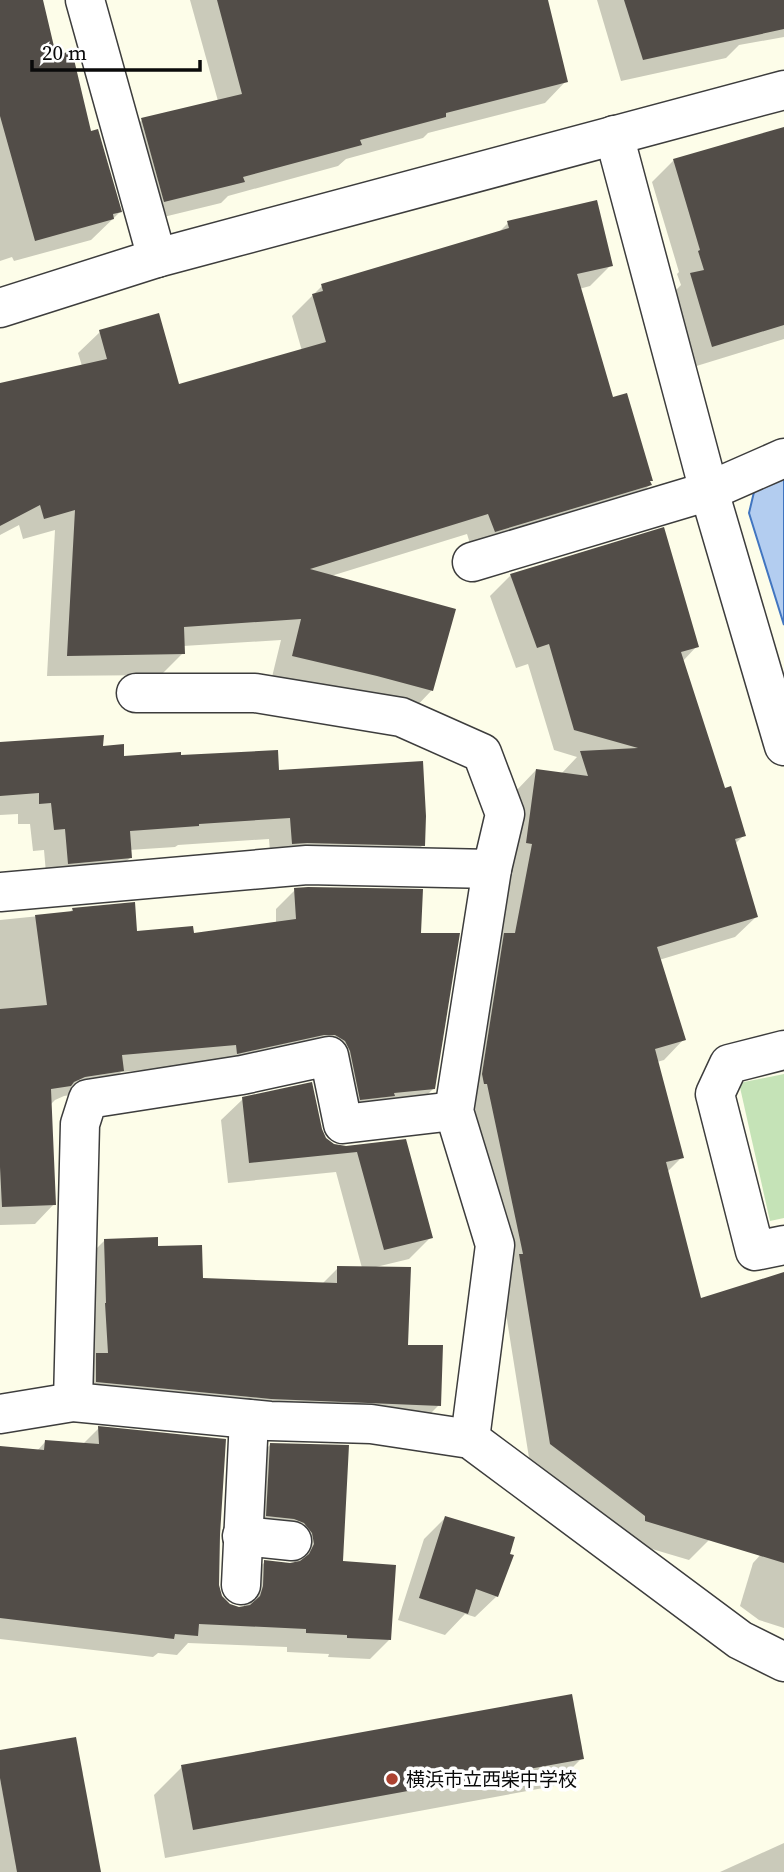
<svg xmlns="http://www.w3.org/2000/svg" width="784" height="1872" viewBox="0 0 784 1872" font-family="'Source Serif 4','Noto Sans JP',serif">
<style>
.green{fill:#c5e3b7}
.water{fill:#b3cdf0;stroke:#4175c0;stroke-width:2}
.shadow{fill:#0003}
.building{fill:#524d48}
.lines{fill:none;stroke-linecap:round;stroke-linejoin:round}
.minor-casing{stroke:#3d3d3d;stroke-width:41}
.minor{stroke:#fff;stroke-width:38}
.poi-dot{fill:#ac4230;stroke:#fff;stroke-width:2.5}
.labels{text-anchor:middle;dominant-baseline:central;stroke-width:7;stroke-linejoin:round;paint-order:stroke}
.poi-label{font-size:19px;fill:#0a0a0a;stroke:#fff;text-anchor:start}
</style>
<rect width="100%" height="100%" fill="#fdfde9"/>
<path class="green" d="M784,1074V1218L770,1221L739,1083Z"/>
<path class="water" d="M784,477V625L749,513L754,492Z"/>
<g class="shadow">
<path d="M0,0H41L55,57L90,133L120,212L91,240L14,261L12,257L0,261Z"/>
<path d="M190,0H546L566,81L545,103L428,133L423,138L346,159L338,166L228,196L221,203L143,222L120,141L142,120L218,101Z"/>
<path d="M597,0H784V37L739,45L726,58L621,81Z"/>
<path d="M784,132V339L690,368L669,297L681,285L677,274L679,272L652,182L674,160Z"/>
<path d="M508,223L611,265L590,286L579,289L612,399L651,480L649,482L650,485L628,506L473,553L467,534L331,576L432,690L411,712L272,677L281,640L183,646V653L161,675L47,676L55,530L23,539L19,525L0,535V385L82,366L78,353L100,332L178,386L302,351L292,316L322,286L497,234Z"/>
<path d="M511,575L697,646L682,662L724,790L744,835L735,844L756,917L735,937L659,960L684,1039L664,1060L657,1062L682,1157L667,1172L700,1300L784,1274V1454L709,1540L689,1560L625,1541L530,1464L500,1276L467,1103L513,864L516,791L536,770L561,774L577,757L554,750L528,664L516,668L490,596Z"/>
<path d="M0,743L101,748L123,758L179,757L278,772L423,845L401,866L271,865L269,839L178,845L175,847L129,850L130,858L108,879L47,885L44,850L33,851L30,824H18V814L0,815Z"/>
<path d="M295,890L419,934L434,1088L414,1108L341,1118L332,1071L217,1064L121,1072L103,1090L64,1096L55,1100L50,1105L54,1204L35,1224L0,1225V920L69,913L73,909L135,933L192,935L276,924V909Z"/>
<path d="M243,1099L320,1130L324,1139L334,1146L346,1147L405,1141L431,1237L409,1259L376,1267L406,1346L439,1405L421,1423L79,1400L87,1258L105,1240L156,1248L201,1280L322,1284L338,1268H362L336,1172L228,1183L221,1120Z"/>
<path d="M99,1428L217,1585L220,1596L228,1604L241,1609L244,1608L245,1581L265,1562L295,1564L293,1552L248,1535L251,1464L270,1445L341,1563L389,1640L370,1659L328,1657L329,1654L287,1652V1647L188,1643L177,1655L158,1653L153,1657L0,1639V1448L37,1451L45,1442L83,1444Z"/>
<path d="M445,1518L497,1596L475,1617L465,1614L445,1635L398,1620L424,1539Z"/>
<path d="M764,1551L784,1558V1628L759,1620L740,1606L753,1563Z"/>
<path d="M0,1751L100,1872H0Z"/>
<path d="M582,1758L554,1786L165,1858L154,1795L182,1767Z"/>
<path d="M784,1843V1872H720Z"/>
</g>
<g class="building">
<path d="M0,0H43L56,55L72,51L91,131L98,129L122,212L113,214L114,219L35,241L0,116Z"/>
<path d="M217,0H548L568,82L446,113V117L360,140L362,145L243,177L245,182L164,202L141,118L242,94Z"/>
<path d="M624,0H784V29L643,60Z"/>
<path d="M784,127V325L712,347L690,273L704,270L698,251L700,250L673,159Z"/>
<path d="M597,200L613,266L577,274L613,397L627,393L653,481H650L652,485L495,532L488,514L310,569L456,609L433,691L377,676L292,656L301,619L184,627L185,654L67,656L75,510L44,519L40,505L0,526V383L107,359L99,330L159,313L179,384L326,342L312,294L323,291L321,284L509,228L507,221Z"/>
<path d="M664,527L699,647L681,652L725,788L731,786L746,836L735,839L758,917L657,947L686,1040L655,1049L684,1158L666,1162L701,1298L784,1272V1563L645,1521V1516L550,1444L519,1254H523L487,1084H484L482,1074L504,933H515L532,844L526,843L536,769L588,776L580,751L638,748L574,730L549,644L537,648L510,574Z"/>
<path d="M104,735L103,746L124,744V756L181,752V755L278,750L279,770L423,761L426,816L425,846L307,843L292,844L290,818L199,824V826L130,831L132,858L68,864L65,829L54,830L51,803L39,804V793L0,796V742Z"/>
<path d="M308,887L423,889L421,933H460L435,1089L394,1093L395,1096L360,1100L350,1051L345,1041L335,1035H324L237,1054L236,1045L122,1055L124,1071L85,1077L74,1082L71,1086L51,1089L56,1205L2,1207L0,1167V1009L47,1005L35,915L73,911L72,908L135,902L137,931L193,926L194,933L296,919L294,888Z"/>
<path d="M312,1082L322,1129L326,1138L334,1144L346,1146L406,1139L433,1238L384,1250L357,1152L249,1163L242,1097Z"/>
<path d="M158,1237V1246L202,1245L203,1278L337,1283V1266L411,1267L408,1345H443L441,1406L271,1399L96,1382V1353H108L105,1303H106L104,1239Z"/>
<path d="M98,1426L226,1439L220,1535L219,1585L222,1596L230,1604L239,1607L250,1605L260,1596L263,1586L264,1560L290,1563L300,1561L309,1554L314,1544L312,1533L304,1523L294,1519L266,1516L270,1443L349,1445L343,1561L396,1565L391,1640L347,1638V1635L306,1633V1629L199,1624L198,1636L175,1634L174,1639L0,1618V1446L44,1450L45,1440L99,1444Z"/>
<path d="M445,1516L515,1537L510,1554L514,1555L498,1597L476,1589L468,1614L419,1598Z"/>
<path d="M572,1694L584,1759L193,1830L181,1765Z"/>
<path d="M76,1737L101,1872H17L0,1778V1750Z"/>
</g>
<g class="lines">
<defs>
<g id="minor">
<path d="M85,0L157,258"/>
<path d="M614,135L709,491L784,746"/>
<path d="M0,308L157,258L784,90"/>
<path d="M472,562L709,491L784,458"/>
<path d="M136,693H255L401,717L482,753L505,814L492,869L454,1111L495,1245L470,1439"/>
<path d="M0,892L307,865L492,869"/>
<path d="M784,1050L729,1064L715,1094L755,1251L784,1245"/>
<path d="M73,1402L80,1124L88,1099L242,1075L329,1056L343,1124L454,1111"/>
<path d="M0,1414L73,1402L270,1421L371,1424L470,1439L740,1640L784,1662"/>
<path d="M242,1536L292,1541"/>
<path d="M241,1585L249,1419"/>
</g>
</defs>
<use href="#minor" class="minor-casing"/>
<use href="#minor" class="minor"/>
</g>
<circle class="poi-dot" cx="392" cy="1779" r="7"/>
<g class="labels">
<g class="poi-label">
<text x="406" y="1779">横浜市立西柴中学校</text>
</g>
</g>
<path d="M32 60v10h168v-10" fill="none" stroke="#0a0a0a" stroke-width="3.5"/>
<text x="42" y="60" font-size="21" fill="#0a0a0a" stroke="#ffffff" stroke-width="5" paint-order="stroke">20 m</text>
</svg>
